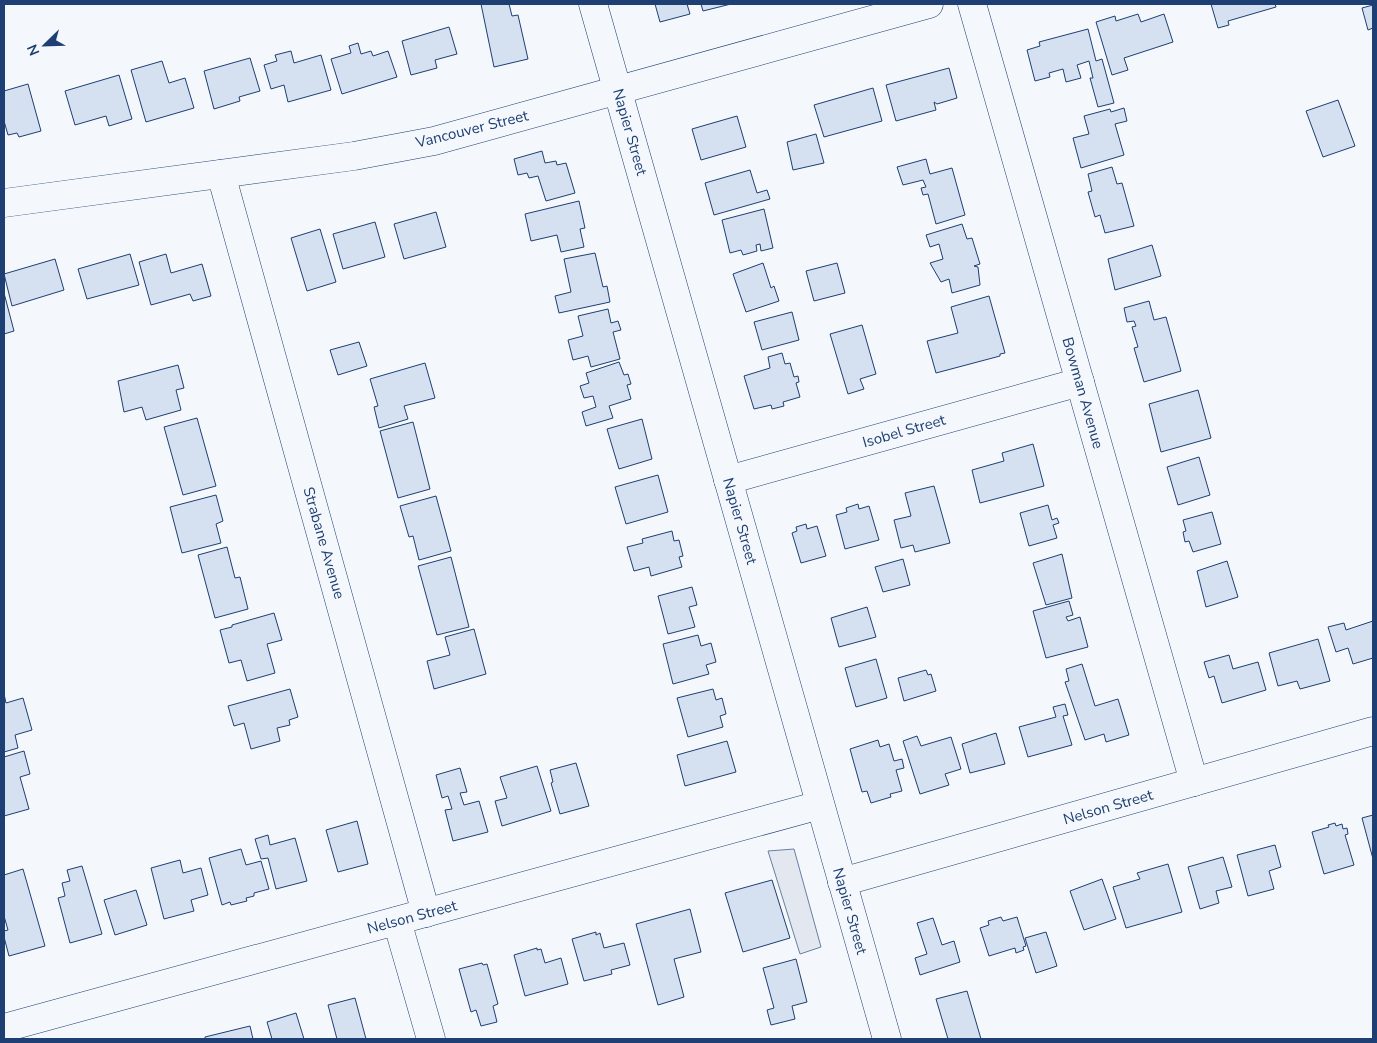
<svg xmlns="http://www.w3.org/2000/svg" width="1377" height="1043" viewBox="0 0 1377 1043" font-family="'Nunito Sans',sans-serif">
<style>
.parking{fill:#e3e8f0;stroke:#687fa3}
.building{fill:#d5e0f0;stroke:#1d3f73}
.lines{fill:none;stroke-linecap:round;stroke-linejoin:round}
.minor-casing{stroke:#1d3f73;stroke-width:29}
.minor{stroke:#f4f7fb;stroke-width:28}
.labels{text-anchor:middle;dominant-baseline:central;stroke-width:4;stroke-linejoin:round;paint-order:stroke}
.street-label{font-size:15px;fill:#1d3f73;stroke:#f4f7fb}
</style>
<rect width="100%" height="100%" fill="#f4f7fb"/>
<path class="parking" d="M794,849L821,947L800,954L768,851Z"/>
<g class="building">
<path d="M481,4H509L512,16L518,15L528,59L494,67Z"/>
<path d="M655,4H687L690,14L660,22Z"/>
<path d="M701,4H731L703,11Z"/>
<path d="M1211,4H1275L1276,7L1228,21L1229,25L1218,28Z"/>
<path d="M1373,5V28L1368,30L1362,8Z"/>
<path d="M1138,14L1141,22L1164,14L1173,42L1124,58L1128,70L1112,75L1096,22L1115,16L1116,21Z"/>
<path d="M449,27L457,54L435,60L437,68L411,75L402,41Z"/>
<path d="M1088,29L1096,61L1102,59L1114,103L1098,107L1090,78H1093L1089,61L1077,65L1081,78L1066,82L1063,69L1049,73L1050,77L1035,81L1027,50L1040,46L1039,42Z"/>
<path d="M358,43L361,54L371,51L373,56L388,51L397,77L342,94L331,59L351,53L349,46Z"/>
<path d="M291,51L294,63L321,55L331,90L288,102L284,85L271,89L264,65L277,61L275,55Z"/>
<path d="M250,58L260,91L239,97L240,101L214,109L204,71Z"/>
<path d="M162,61L169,83L185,78L194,108L146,122L131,70Z"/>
<path d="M949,68L957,98L937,104L934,102L936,110L896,121L886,85Z"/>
<path d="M119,75L132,119L109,126L106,116L75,125L65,91Z"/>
<path d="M28,84L41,131L19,137L17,133L8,135L4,121V91Z"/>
<path d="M873,88L882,121L824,137L814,105Z"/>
<path d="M1338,100L1355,146L1323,157L1306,111Z"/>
<path d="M1124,108L1127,121L1115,124L1124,155L1081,168L1073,138L1089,134L1084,116L1110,109L1111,112Z"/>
<path d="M737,116L746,147L701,160L692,129Z"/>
<path d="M816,134L824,163L793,170L787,142Z"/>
<path d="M542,151L545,163L556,161L557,165L566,163L575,193L546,201L538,176L529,178L527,173L518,175L514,159Z"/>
<path d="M926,159L930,174L952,168L965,215L936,224L928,194L923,195L921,188L926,187L923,180L903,185L897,167Z"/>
<path d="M1112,167L1117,184L1122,183L1134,226L1105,233L1100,215L1095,217L1088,192L1092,191L1088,174Z"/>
<path d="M750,170L757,193L767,190L770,199L714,215L705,183Z"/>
<path d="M579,201L585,228L580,229L584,247L561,252L557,235L531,241L525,214Z"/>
<path d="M764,209L773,248L761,251L760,244L756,245L757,251L743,255L741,250L730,253L722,220Z"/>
<path d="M436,212L446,247L404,259L394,224Z"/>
<path d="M375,222L385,257L343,269L333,234Z"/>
<path d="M962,224L967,239L972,238L980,264L974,266L978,267L980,285L952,293L949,279L941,282L930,263L943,259L939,244L930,247L926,235Z"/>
<path d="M320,229L336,282L307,291L291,238Z"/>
<path d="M1152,245L1161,276L1115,290L1108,259Z"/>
<path d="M595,253L603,287L607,286L610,302L559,313L555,296L571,292L564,259Z"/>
<path d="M130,254L139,285L87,299L78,269Z"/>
<path d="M166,254L171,273L202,264L211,296L193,301L190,294L151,305L139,262Z"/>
<path d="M55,259L64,290L12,306L4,274Z"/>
<path d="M763,263L771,288L774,286L779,301L746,312L733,274Z"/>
<path d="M837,263L845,293L814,301L806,271Z"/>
<path d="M4,293L14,331L4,334Z"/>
<path d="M989,296L1005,353L1000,354V356L936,373L927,341L958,333L951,307Z"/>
<path d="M1149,301L1154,320L1166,317L1181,371L1144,382L1134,348L1138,347L1132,327L1136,326L1134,321L1127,322L1124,308Z"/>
<path d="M608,309L611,323L618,321L621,330L613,332L620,359L591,367L588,356L573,360L568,340L583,336L578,316Z"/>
<path d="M792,312L799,340L762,350L754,322Z"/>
<path d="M862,325L876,374L860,379L864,389L848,394L830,334Z"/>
<path d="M359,342L367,366L338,375L330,350Z"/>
<path d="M782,353L785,364L790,363L794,377L798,376L799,382L796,383L800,397L783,402L784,406L772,409L771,405L754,409L744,376L770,368L768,357Z"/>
<path d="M619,362L624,375L628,374L631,384L627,385L631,399L609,406L613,418L586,426L582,412L596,407L593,396L584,398L580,386L589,383L586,373Z"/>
<path d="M425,363L435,398L404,406L408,419L379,428L374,407L378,406L370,379Z"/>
<path d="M178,365L184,388L176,390L181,410L146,420L142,407L124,412L118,381Z"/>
<path d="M1198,390L1211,438L1161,452L1149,404Z"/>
<path d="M197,418L216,486L183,495L164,427Z"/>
<path d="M642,419L652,459L619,469L607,429Z"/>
<path d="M413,422L430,489L398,498L380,431Z"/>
<path d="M1033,444L1044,486L980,503L972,470L1004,461L1002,453Z"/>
<path d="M1199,457L1210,495L1178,505L1167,467Z"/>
<path d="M658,475L668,512L626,524L615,487Z"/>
<path d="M934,486L950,543L915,552L913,545L901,548L894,520L911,516L905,493Z"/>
<path d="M216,495L223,521L216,524L221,543L182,553L170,507Z"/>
<path d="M436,496L451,551L419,560L413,536L409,537L400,506Z"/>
<path d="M858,504L859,509L869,506L879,540L845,549L836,515L847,512L846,508Z"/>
<path d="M1048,505L1052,520L1057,518L1059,523L1053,525L1057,538L1029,546L1020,513Z"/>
<path d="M1212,512L1221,544L1193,552L1189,541L1185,542L1183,532L1186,531L1183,520Z"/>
<path d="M806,524L807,529L817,526L826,556L801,563L792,533L797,531L796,527Z"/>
<path d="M672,531L674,541L679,540L683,556L679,557L682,567L651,576L649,567L634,571L627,547L643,543L642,539Z"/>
<path d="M227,547L235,578L240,577L248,609L215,618L198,555Z"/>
<path d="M1062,554L1072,598L1046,605L1033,563Z"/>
<path d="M451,557L469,627L437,635L418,566Z"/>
<path d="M903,559L910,585L883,592L875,567Z"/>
<path d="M1227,561L1238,597L1206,607L1197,571Z"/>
<path d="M692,587L697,605L689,607L695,627L668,634L658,596Z"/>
<path d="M1069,601L1073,615L1066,617L1068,621L1080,617L1088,647L1046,658L1033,611Z"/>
<path d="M867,607L876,637L839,647L831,618Z"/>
<path d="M274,613L282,640L267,644L275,673L247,681L241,660L229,663L220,630L232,627V625Z"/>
<path d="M1373,621V658L1353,664L1348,648L1336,652L1328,627L1344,623L1346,630Z"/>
<path d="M474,629L486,674L434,689L427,661L450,655L445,637Z"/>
<path d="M698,635L701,646L711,643L716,662L706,665L709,674L673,684L663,644Z"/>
<path d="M1318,639L1330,681L1300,689L1297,681L1278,686L1269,653Z"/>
<path d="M1229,655L1233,669L1258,662L1266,690L1222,703L1214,676L1209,678L1204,662Z"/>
<path d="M876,659L887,698L856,707L845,668Z"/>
<path d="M1082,664L1095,706L1118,699L1129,735L1106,742L1104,734L1085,740L1065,682L1069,681L1066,669Z"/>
<path d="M926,670L928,675L931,674L936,691L904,701L898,678Z"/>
<path d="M290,689L298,717L289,720L290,725L277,728L280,741L251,749L244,723L234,726L228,706Z"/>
<path d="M713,689L716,700L722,698L726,714L720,716L723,727L688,737L677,698Z"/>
<path d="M4,694L6,703L23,698L32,730L15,735L18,748L4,752Z"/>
<path d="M1065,704L1068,715L1063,716L1072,745L1028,757L1019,727L1056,717L1053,707Z"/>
<path d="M996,733L1005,764L970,773L962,744Z"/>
<path d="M917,736L921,746L951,737L961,769L945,774L949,785L920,794L903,741Z"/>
<path d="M878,740L880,747L889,744L894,761L902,759L904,768L896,770L902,791L890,794L891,797L871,803L867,791L862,792L850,749Z"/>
<path d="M727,741L736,772L685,786L677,755Z"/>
<path d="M24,751L30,774L20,777L29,809L4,816V757Z"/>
<path d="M576,763L589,806L560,814L551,783L553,782L550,770Z"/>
<path d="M537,766L551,811L502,826L495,801L507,798L500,777Z"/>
<path d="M460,768L467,792L460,793L464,805L479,801L488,832L453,841L445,810L452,809L448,796L442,798L436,775Z"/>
<path d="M1373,815V859L1362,818Z"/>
<path d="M357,821L368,864L338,872L326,830Z"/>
<path d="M1335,823L1336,826L1342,824L1343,829L1347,828L1348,834L1345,835L1354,865L1324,874L1312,832L1329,827L1328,825Z"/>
<path d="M268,835L270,845L295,838L307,881L276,889L268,858L261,859L255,839Z"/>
<path d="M1275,845L1281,867L1269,871L1274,889L1248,896L1237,855Z"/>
<path d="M241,849L246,865L261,861L269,889L254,893V896L246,898L247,901L231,905L230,902L222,905L209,858Z"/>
<path d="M1223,857L1232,887L1216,891L1219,903L1200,909L1188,867Z"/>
<path d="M180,860L183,873L201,868L208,895L191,900L194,911L164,919L151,868Z"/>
<path d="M1168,864L1182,912L1126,928L1113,887L1140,879L1137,873Z"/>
<path d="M82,866L102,934L70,943L58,898L65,896L62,883L70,881L67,870Z"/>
<path d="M23,869L45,946L9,956L4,937V931L8,930L4,916V875Z"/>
<path d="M1102,879L1116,919L1084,930L1070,891Z"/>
<path d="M772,880L790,938L743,952L725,893Z"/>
<path d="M136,890L147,925L115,935L104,900Z"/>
<path d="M690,909L701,952L674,959L684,997L658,1005L636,924Z"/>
<path d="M1001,917L1003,921L1017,917L1026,946L1023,947L1024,950L1016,953L1015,948L989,956L980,928L989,925L988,921Z"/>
<path d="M933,918L942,945L954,941L960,962L920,975L915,958L927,954L917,923Z"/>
<path d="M596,932V935L600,933L604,948L624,943L630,965L611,970L612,974L584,981L572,939Z"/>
<path d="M1046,932L1057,966L1036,973L1025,938Z"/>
<path d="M537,948V950L541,949L545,963L561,958L568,984L525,996L514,955Z"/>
<path d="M796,959L807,1002L792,1006L795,1019L771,1025L767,1010L774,1008L763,968Z"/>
<path d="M482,963L483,965L487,964L498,1004L493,1006L497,1022L481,1026L476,1010L471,1012L459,969Z"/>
<path d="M967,991L981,1039H948L936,999Z"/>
<path d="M355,998L366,1039H337L328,1005Z"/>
<path d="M296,1013L304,1039H272L267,1022Z"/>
<path d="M250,1026L253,1039H205V1037Z"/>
</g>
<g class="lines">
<defs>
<g id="minor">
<path d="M593,4L887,1039"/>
<path d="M972,4L1194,782"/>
<path d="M221,174L426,913"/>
<path d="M4,203L354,156L434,141L929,4"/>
<path d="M728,480L1080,382"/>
<path d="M842,882L1373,731"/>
<path d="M397,921L431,1039"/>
<path d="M4,1028L820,805"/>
</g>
</defs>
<use href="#minor" class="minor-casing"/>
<use href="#minor" class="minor"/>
</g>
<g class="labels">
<g class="street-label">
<text transform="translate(472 129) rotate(-14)">Vancouver Street</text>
<text transform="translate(630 132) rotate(74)">Napier Street</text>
<text transform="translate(1083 393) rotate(74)">Bowman Avenue</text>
<text transform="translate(904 431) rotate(-16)">Isobel Street</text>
<text transform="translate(740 521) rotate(74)">Napier Street</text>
<text transform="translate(324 543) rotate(74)">Strabane Avenue</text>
<text transform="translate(1108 807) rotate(-16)">Nelson Street</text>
<text transform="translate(850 911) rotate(74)">Napier Street</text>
<text transform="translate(412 917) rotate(-15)">Nelson Street</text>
</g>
</g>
<rect width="1377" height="1043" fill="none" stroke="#1d3f73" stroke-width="10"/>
<g transform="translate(45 45) rotate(247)" stroke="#f4f7fb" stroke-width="4" paint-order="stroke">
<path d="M0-4L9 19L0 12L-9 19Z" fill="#1d3f73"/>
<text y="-8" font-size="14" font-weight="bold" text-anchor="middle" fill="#1d3f73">N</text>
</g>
</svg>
